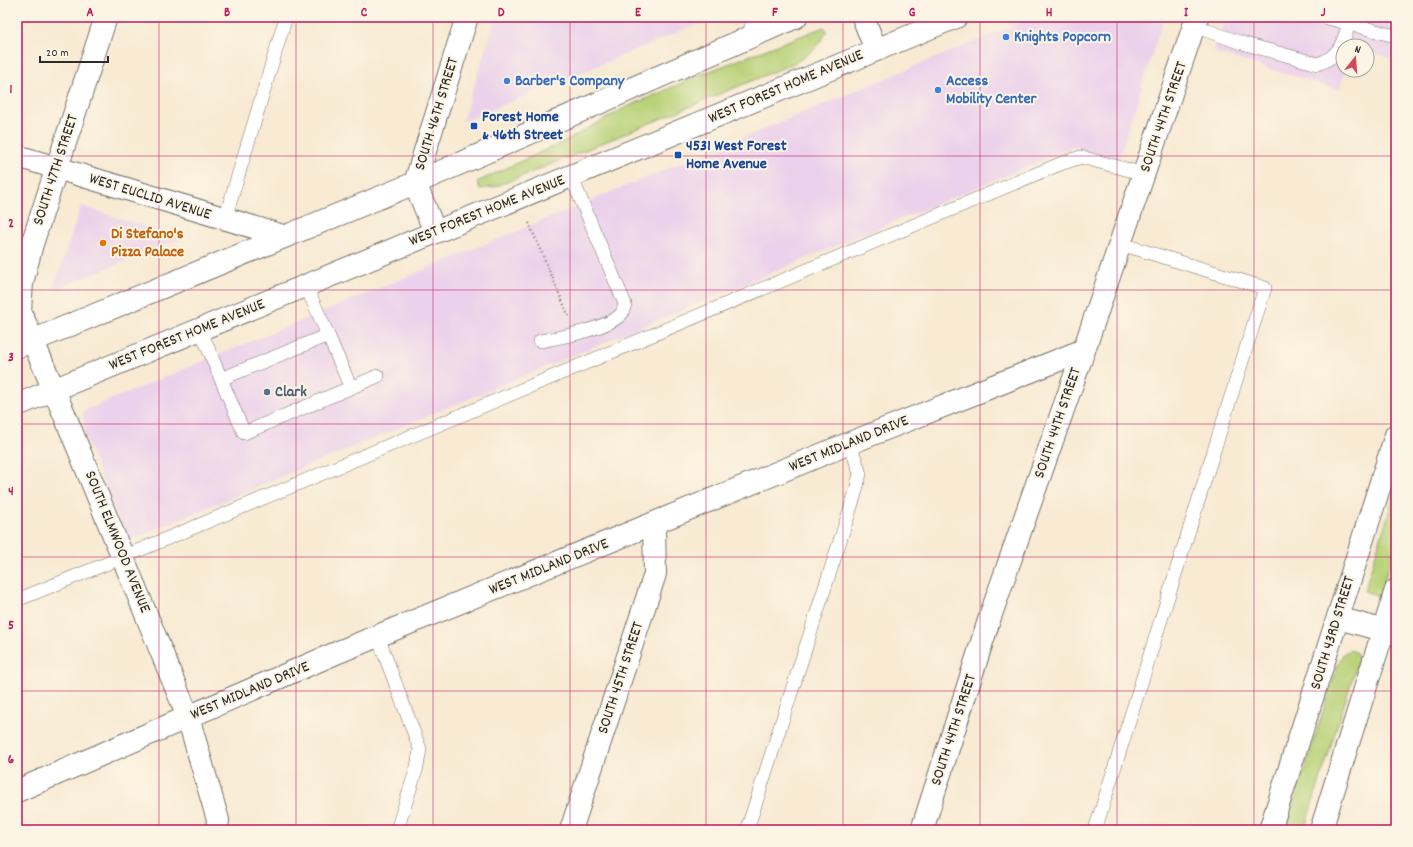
<svg xmlns="http://www.w3.org/2000/svg" width="1413" height="847" viewBox="0 0 1413 847" font-family="Dekko,sans-serif">
<style>
.built{fill:#ebd1eb}
.green{fill:#b8d278;stroke:#727e52}
.lines{fill:none;stroke-linecap:round;stroke-linejoin:round}
.lane-casing{stroke:#736e66;stroke-width:14}
.street-casing{stroke:#736e66;stroke-width:24}
.secondary-casing{stroke:#736e66;stroke-width:24}
.primary-casing{stroke:#736e66;stroke-width:24}
.path{stroke:#736e66;stroke-width:2.5;stroke-dasharray:1 3;stroke-linecap:butt}
.lane{stroke:#fff;stroke-width:13}
.street{stroke:#fff;stroke-width:22}
.secondary{stroke:#fff;stroke-width:22}
.primary{stroke:#fff;stroke-width:22}
.grid{fill:none;stroke:#c2185b;stroke-width:1;stroke-opacity:0.55}
.shop-dot{fill:#3f7fe0;stroke:#fcf5e5;stroke-width:1.5}
.transit-dot{fill:#1a4fb4;stroke:#fcf5e5;stroke-width:1.5}
.food-dot{fill:#e8710a;stroke:#fcf5e5;stroke-width:1.5}
.service-dot{fill:#5c6f8a;stroke:#fcf5e5;stroke-width:1.5}
.labels{text-anchor:middle;dominant-baseline:central;stroke-width:4;stroke-linejoin:round;paint-order:stroke}
.shop-label{font-size:16px;font-weight:bold;fill:#366cbe;stroke:#fcf5e5;text-anchor:start}
.street-label{font-size:16px;fill:#2b2b2b;stroke:#fcf5e5}
.transit-label{font-size:16px;font-weight:bold;fill:#164399;stroke:#fcf5e5;text-anchor:start}
.food-label{font-size:16px;font-weight:bold;fill:#c56008;stroke:#fcf5e5;text-anchor:start}
.service-label{font-size:16px;font-weight:bold;fill:#4e5e75;stroke:#fcf5e5;text-anchor:start}
.neatline{fill:none;stroke:#c2185b;stroke-width:1.5}
.grid-label{font-size:13px;text-anchor:middle;font-weight:bold;fill:#c2185b}
</style>
<rect width="100%" height="100%" fill="#fcf5e5"/>
<filter id="ink" filterUnits="userSpaceOnUse"><feTurbulence type="fractalNoise" baseFrequency=".025" numOctaves="2"/><feDisplacementMap in="SourceGraphic" scale="8" xChannelSelector="R" yChannelSelector="G"/><feConvolveMatrix kernelMatrix="1 2 1 2 8 2 1 2 1" color-interpolation-filters="sRGB"/></filter>
<filter id="wash" filterUnits="userSpaceOnUse"><feTurbulence type="fractalNoise" baseFrequency=".012" numOctaves="4" result="noise"/><feDisplacementMap in="SourceGraphic" scale="16" xChannelSelector="R" yChannelSelector="G"/><feGaussianBlur stdDeviation="0.9" result="paint"/><feColorMatrix in="noise" values="0 0 0 0 0 0 0 0 0 0 0 0 0 0 0 0 0 1.4 0 .05"/><feComposite in="paint" operator="in"/></filter>
<g filter="url(#wash)">
<rect width="100%" height="100%" fill="#f8ead3"/>
<g class="built">
<path d="M496,17H715L462,122Z"/>
<path d="M1034,17H1164L1118,162L1074,147L127,541L85,437L83,411Z"/>
<path d="M1225,17H1396V60L1367,51V46H1343V70H1346L1339,90L1214,52Z"/>
<path d="M81,206L182,238L53,290Z"/>
</g>
<g class="green">
<path d="M824,27L827,31C818,47 808,56 792,64L535,171L494,187L480,189L477,182L573,137L625,108L705,73Z"/>
<path d="M1396,490V544L1379,596L1364,591Z"/>
<path d="M1349,650L1356,652L1359,658L1304,830H1285L1337,668L1343,654Z"/>
</g>
</g>
<g filter="url(#ink)">
<g class="lines">
<defs>
<g id="lane">
<path d="M1324,17L1391,35L1396,34"/>
<path d="M1194,26L1242,43L1318,64C1340,56 1342,44 1349,24"/>
<path d="M748,38L754,17"/>
<path d="M225,219L286,17"/>
<path d="M306,286L328,335"/>
<path d="M200,329L221,379"/>
<path d="M540,341C558,338 611,328 622,313C623,311 624,307 625,304L571,176"/>
<path d="M351,388L328,335L221,379L244,433L378,376"/>
<path d="M17,600L123,557L1060,164L1081,157L1144,174"/>
<path d="M378,637L420,749L417,767L397,830"/>
<path d="M747,830L855,494L860,474L850,443"/>
<path d="M1095,830L1265,288L1121,244"/>
</g>
<g id="street">
<path d="M106,17L32,244L22,283L20,311L65,416L188,717L218,820L217,830"/>
<path d="M863,17L876,50"/>
<path d="M17,156L283,236"/>
<path d="M435,232L415,183L467,17"/>
<path d="M1338,618L1396,634"/>
<path d="M17,791L336,653L850,443L1084,350"/>
<path d="M571,830L655,574L654,524"/>
<path d="M922,830L990,617L1084,350L1197,17"/>
</g>
<g id="secondary">
<path d="M1270,830L1396,435"/>
<path d="M1321,830L1396,590"/>
</g>
<g id="primary">
<path d="M17,347L415,183L796,17"/>
<path d="M17,405L956,17"/>
</g>
</defs>
<use href="#lane" class="lane-casing"/>
<use href="#street" class="street-casing"/>
<use href="#secondary" class="secondary-casing"/>
<use href="#primary" class="primary-casing"/>
<path class="path" d="M529,223L569,317"/>
<use href="#lane" class="lane"/>
<use href="#street" class="street"/>
<use href="#secondary" class="secondary"/>
<use href="#primary" class="primary"/>
</g>
</g>
<path class="grid" d="M159,17V830M296,17V830M433,17V830M570,17V830M706,17V830M843,17V830M980,17V830M1117,17V830M1254,17V830M17,156H1396M17,290H1396M17,424H1396M17,557H1396M17,691H1396"/>
<g class="shop-dot">
<circle cx="1006" cy="37" r="4"/>
<circle cx="507" cy="81" r="4"/>
<circle cx="938" cy="90" r="4"/>
</g>
<g class="transit-dot">
<rect x="470" y="122" width="8" height="8" rx="2"/>
<rect x="674" y="151" width="8" height="8" rx="2"/>
</g>
<circle class="food-dot" cx="103" cy="243" r="4"/>
<circle class="service-dot" cx="267" cy="392" r="4"/>
<g class="labels">
<g class="shop-label">
<text x="1014" y="37">Knights Popcorn</text>
<text x="515" y="81">Barber's Company</text>
<text x="946" y="81">Access<tspan x="946" dy="18">Mobility Center</tspan></text>
</g>
<g class="street-label">
<text transform="translate(786 87) rotate(-23)">WEST FOREST HOME AVENUE</text>
<text transform="translate(437 114) rotate(-73)">SOUTH 46TH STREET</text>
<text transform="translate(1164 117) rotate(-71)">SOUTH 44TH STREET</text>
<text transform="translate(56 170) rotate(-72)">SOUTH 47TH STREET</text>
<text transform="translate(150 197) rotate(17)">WEST EUCLID AVENUE</text>
<text transform="translate(487 211) rotate(-22)">WEST FOREST HOME AVENUE</text>
<text transform="translate(187 335) rotate(-22)">WEST FOREST HOME AVENUE</text>
<text transform="translate(1058 423) rotate(-71)">SOUTH 44TH STREET</text>
<text transform="translate(849 444) rotate(-22)">WEST MIDLAND DRIVE</text>
<text transform="translate(117 542) rotate(68)">SOUTH ELMWOOD AVENUE</text>
<text transform="translate(549 567) rotate(-22)">WEST MIDLAND DRIVE</text>
<text transform="translate(1333 633) rotate(-73)">SOUTH 43RD STREET</text>
<text transform="translate(621 678) rotate(-72)">SOUTH 45TH STREET</text>
<text transform="translate(250 691) rotate(-23)">WEST MIDLAND DRIVE</text>
<text transform="translate(954 730) rotate(-72)">SOUTH 44TH STREET</text>
</g>
<g class="transit-label">
<text x="482" y="117">Forest Home<tspan x="482" dy="18">&amp; 46th Street</tspan></text>
<text x="686" y="146">4531 West Forest<tspan x="686" dy="18">Home Avenue</tspan></text>
</g>
<g class="food-label">
<text x="111" y="234">Di Stefano's<tspan x="111" dy="18">Pizza Palace</tspan></text>
</g>
<g class="service-label">
<text x="275" y="392">Clark</text>
</g>
</g>
<rect width="1413" height="847" fill="none" stroke="#fcf5e5" stroke-width="44"/>
<g transform="translate(1355 58) rotate(17)"><circle r="19" fill="#fcf5e5" stroke="#a8a49b"/>
<path d="M0-3L7 15L0 10L-7 15Z" fill="#d1495b"/>
<text y="-6" font-size="11" font-weight="bold" text-anchor="middle" fill="#2b2b2b">N</text>
</g>
<path d="M40 56v6h68v-6" fill="none" stroke="#2b2b2b" stroke-width="2"/>
<text x="46" y="56" font-size="12" fill="#2b2b2b" stroke="#fcf5e5" stroke-width="3" paint-order="stroke">20 m</text>
<rect x="22" y="22" width="1369" height="803" class="neatline"/>
<g class="grid-label">
<text x="90" y="16">A</text>
<text x="227" y="16">B</text>
<text x="364" y="16">C</text>
<text x="501" y="16">D</text>
<text x="638" y="16">E</text>
<text x="775" y="16">F</text>
<text x="912" y="16">G</text>
<text x="1049" y="16">H</text>
<text x="1186" y="16">I</text>
<text x="1323" y="16">J</text>
<text x="11" y="93">1</text>
<text x="11" y="227">2</text>
<text x="11" y="361">3</text>
<text x="11" y="495">4</text>
<text x="11" y="629">5</text>
<text x="11" y="763">6</text>
</g>
</svg>
